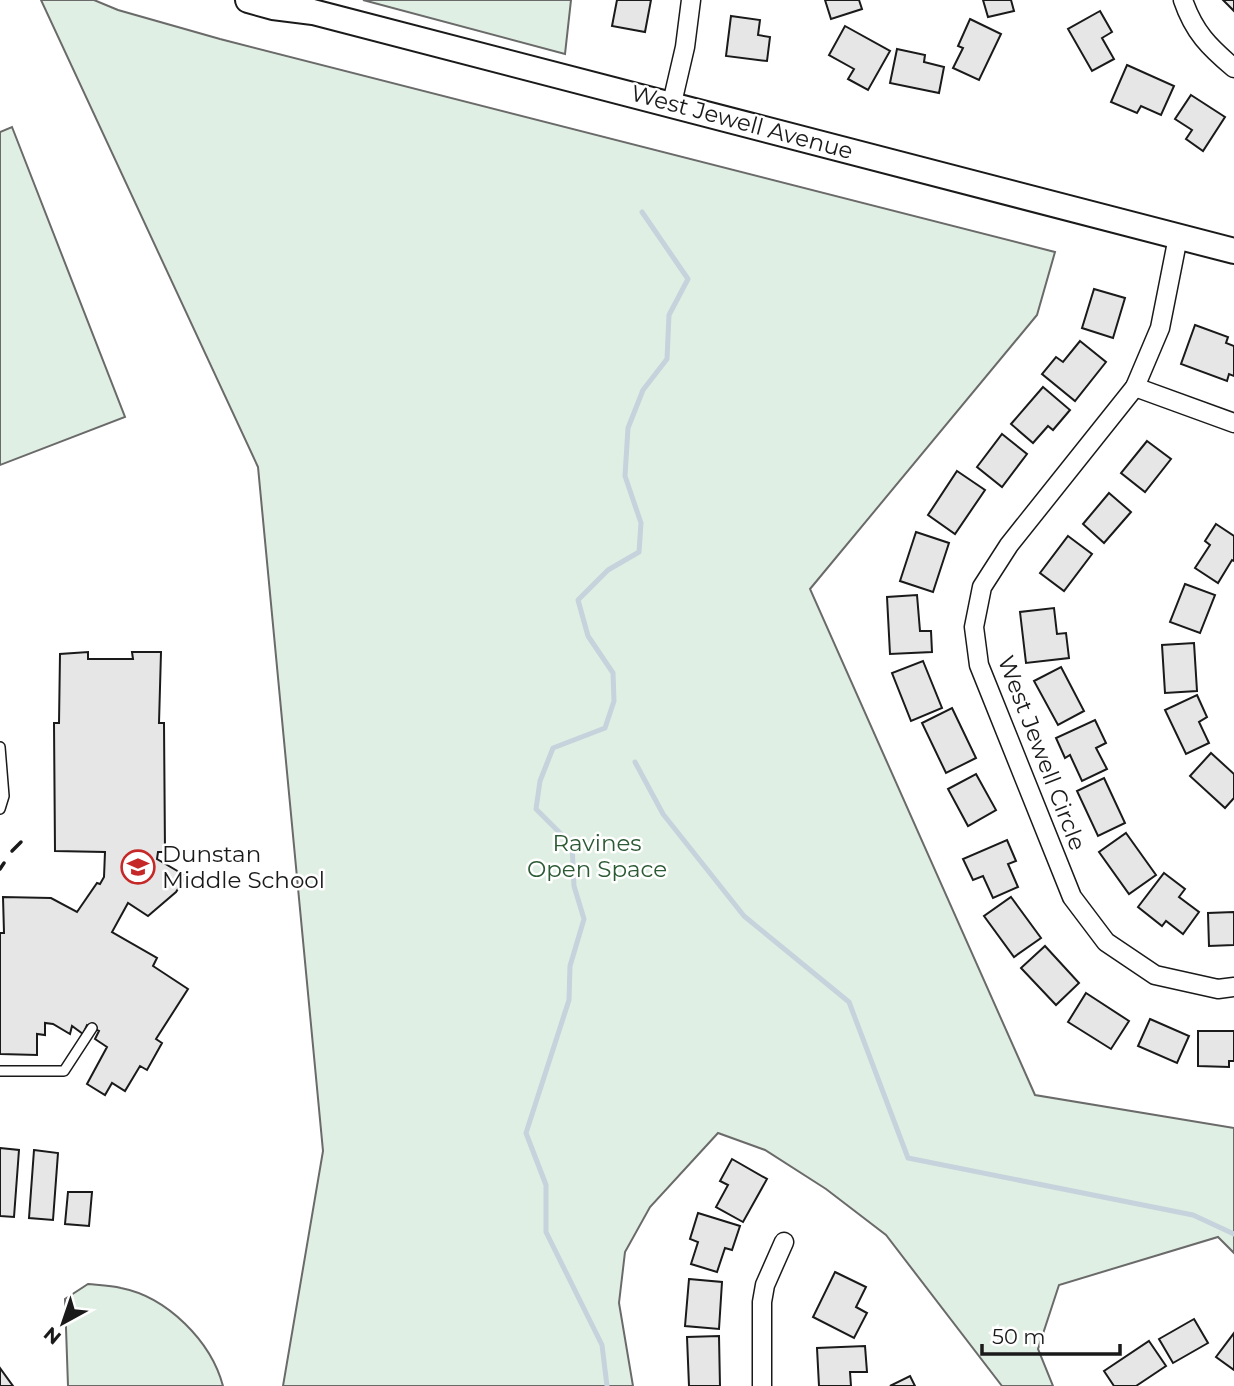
<svg xmlns="http://www.w3.org/2000/svg" width="1234" height="1386" viewBox="0 0 1234 1386" font-family="Montserrat,sans-serif">
<style>
.green{fill:#e0efe3;stroke:#6a6a6a;stroke-width:2}
.lines{fill:none;stroke-linecap:round;stroke-linejoin:round}
.stream{stroke:#c6d2dc;stroke-width:5}
.building{fill:#e6e6e6;stroke:#1a1a1a;stroke-width:2}
.lane-casing{stroke:#1a1a1a;stroke-width:12}
.street-casing{stroke:#1a1a1a;stroke-width:21}
.secondary-casing{stroke:#1a1a1a;stroke-width:28}
.lane{stroke:#fff;stroke-width:9}
.street{stroke:#fff;stroke-width:18}
.secondary{stroke:#fff;stroke-width:24}
.wall{stroke:#1a1a1a;stroke-width:3.5}
.labels{text-anchor:middle;dominant-baseline:central;stroke-width:5;stroke-linejoin:round;paint-order:stroke}
.street-label{font-size:23px;fill:#1a1a1a;stroke:#fff}
.park-label{font-size:23px;fill:#2b5a34;stroke:#fff}
.poi-label{font-size:23px;fill:#1a1a1a;stroke:#fff;text-anchor:start}
</style>
<rect width="100%" height="100%" fill="#fff"/>
<g class="green">
<path d="M41,0H94L118,10L220,39L1055,252L1037,315L810,589L1035,1095L1234,1128V1253L1218,1237L1059,1285L1038,1349L1053,1386H1002L886,1235L826,1189L765,1150L718,1133L650,1207L625,1252L619,1303L633,1386H283L323,1151L258,467Z"/>
<path d="M363,0H571L565,54Z"/>
<path d="M12,127L125,417L0,465V132Z"/>
<path d="M88,1284C99,1285 111,1285 121,1288C167,1297 211,1341 223,1386H68L65,1299Z"/>
</g>
<g class="lines">
<g class="stream">
<path d="M635,762L663,814L744,916L849,1002L908,1158L1193,1215L1234,1234"/>
<path d="M607,1386L602,1345L546,1232V1185L526,1133L569,1000L570,966L584,919L574,886L572,845L536,809L540,781L553,748L605,728L614,701L613,673L588,636L578,600L608,570L639,552L641,523L625,476L628,428L643,390L667,359L669,315L688,279L642,212"/>
</g>
</g>
<g class="building">
<path d="M617,0H651L645,32L612,26Z"/>
<path d="M825,0H859L862,9L831,19Z"/>
<path d="M983,0H1011L1014,11L988,17Z"/>
<path d="M1223,0H1234V11Z"/>
<path d="M1100,11L1112,32L1102,38L1114,59L1092,71L1068,29Z"/>
<path d="M731,16L760,20L758,35L770,37L767,61L726,56Z"/>
<path d="M970,19L1001,34L979,80L953,68L963,48L958,46Z"/>
<path d="M845,26L890,51L868,90L848,79L854,69L829,55Z"/>
<path d="M897,49L925,55L924,62L944,67L939,93L890,83Z"/>
<path d="M1127,65L1174,86L1161,115L1141,106L1137,113L1111,102Z"/>
<path d="M1191,95L1225,117L1203,151L1186,139L1192,130L1175,119Z"/>
<path d="M1094,289L1125,298L1113,338L1082,328Z"/>
<path d="M1195,325L1228,337L1226,343L1234,346V376L1229,374L1227,381L1181,364Z"/>
<path d="M1080,341L1106,362L1075,401L1042,374L1056,357L1063,362Z"/>
<path d="M1043,387L1070,410L1053,430L1048,426L1033,443L1011,424Z"/>
<path d="M1002,434L1027,454L1002,487L977,467Z"/>
<path d="M1147,441L1171,459L1145,492L1121,473Z"/>
<path d="M957,471L985,490L955,534L928,515Z"/>
<path d="M1109,493L1131,512L1104,543L1083,524Z"/>
<path d="M1216,524L1234,536V561L1232,560L1218,583L1195,568L1210,545L1205,541Z"/>
<path d="M916,532L949,543L933,592L900,581Z"/>
<path d="M1068,536L1092,554L1064,591L1040,573Z"/>
<path d="M1185,584L1215,595L1200,633L1170,622Z"/>
<path d="M917,595L920,631H931L932,652L890,654L887,597Z"/>
<path d="M1054,608L1057,634L1066,633L1069,658L1026,663L1020,612Z"/>
<path d="M1194,643L1197,691L1165,693L1162,645Z"/>
<path d="M88,652V659H133L132,652H161L159,723H164L165,852H158L157,859L186,876L176,892L148,916L128,903L112,932L157,958L153,966L188,989L156,1039L162,1043L147,1070L140,1066L125,1091L112,1083L105,1095L87,1084L107,1047L95,1039L99,1031L87,1025L83,1034L72,1026L70,1034L53,1024L45,1023V1035L37,1034V1055L0,1054V933H4L3,897L51,898L77,912L97,883L100,884L104,877L105,852L55,851L54,723H59L60,654Z"/>
<path d="M923,661L942,708L911,721L892,673Z"/>
<path d="M1061,667L1084,711L1058,725L1034,681Z"/>
<path d="M1197,695L1207,717L1199,722L1209,743L1186,754L1165,710Z"/>
<path d="M952,708L976,758L946,773L922,723Z"/>
<path d="M1095,720L1106,743L1096,748L1107,769L1082,781L1070,755L1065,758L1056,738Z"/>
<path d="M1211,753L1234,774V798L1225,808L1190,776Z"/>
<path d="M976,774L996,810L968,826L948,789Z"/>
<path d="M1104,778L1125,823L1098,836L1077,791Z"/>
<path d="M1126,833L1156,875L1129,894L1099,852Z"/>
<path d="M1007,840L1016,861L1008,864L1018,887L993,898L983,876L973,880L963,859Z"/>
<path d="M1164,873L1185,889L1179,897L1199,912L1183,934L1166,921L1162,926L1138,907Z"/>
<path d="M1011,897L1041,938L1014,957L984,916Z"/>
<path d="M1234,912V945L1209,946L1208,913Z"/>
<path d="M1045,946L1079,983L1056,1005L1021,968Z"/>
<path d="M1086,993L1129,1021L1111,1049L1068,1022Z"/>
<path d="M1150,1019L1189,1036L1177,1063L1138,1046Z"/>
<path d="M1198,1031H1234V1061H1229V1067L1198,1066Z"/>
<path d="M0,1148L19,1150L14,1217L0,1216Z"/>
<path d="M34,1150L58,1153L53,1220L29,1218Z"/>
<path d="M732,1159L767,1179L743,1222L716,1207L728,1185L720,1181Z"/>
<path d="M68,1192H92L89,1226L65,1224Z"/>
<path d="M698,1213L740,1226L732,1250L725,1248L717,1272L691,1264L698,1242L690,1239Z"/>
<path d="M835,1272L866,1287L856,1307L867,1313L854,1338L813,1317Z"/>
<path d="M689,1279L722,1282L719,1329L685,1326Z"/>
<path d="M1194,1319L1208,1343L1173,1363L1159,1339Z"/>
<path d="M1234,1333V1370L1216,1357Z"/>
<path d="M719,1336L720,1386H689L687,1337Z"/>
<path d="M1149,1341L1166,1366L1136,1386H1114L1104,1371Z"/>
<path d="M865,1346L867,1372H850L851,1386H819L817,1348Z"/>
<path d="M0,1368L13,1386H0Z"/>
<path d="M910,1376L915,1386H890Z"/>
</g>
<g class="lines">
<defs>
<g id="lane">
<path d="M0,747L4,796L0,809"/>
<path d="M0,1071H64L92,1028"/>
</g>
<g id="street">
<path d="M1183,0C1194,32 1209,47 1234,68"/>
<path d="M672,103L685,47L691,0"/>
<path d="M1178,237L1160,328L1135,387L1009,545L982,587L974,627L979,665L1072,897L1106,942L1155,975L1218,989L1234,987"/>
<path d="M1135,387L1234,423"/>
<path d="M762,1386V1302L765,1285L784,1242"/>
</g>
<path id="secondary" d="M248,0L273,7L313,12L1234,251"/>
</defs>
<use href="#lane" class="lane-casing"/>
<use href="#street" class="street-casing"/>
<use href="#secondary" class="secondary-casing"/>
<use href="#lane" class="lane"/>
<use href="#street" class="street"/>
<use href="#secondary" class="secondary"/>
<g class="wall">
<path d="M12,851L21,842"/>
<path d="M0,869L4,863"/>
</g>
</g>
<defs>
<symbol id="school-ring" viewBox="-11 -11 22 22"><circle r="9.5" fill="#fff" stroke="#c62828" stroke-width="1.5"/><path d="M0-5L7-2L0 1L-7-2ZM-4 1L0 2.5L4 1V4Q0 6-4 4Z" fill="#c62828"/></symbol>
</defs>
<g fill-rule="evenodd">
<use href="#school-ring" x="119" y="848" width="38" height="38"/>
</g>
<g class="labels">
<g class="street-label">
<text transform="translate(742 122) rotate(15)">West Jewell Avenue</text>
<text transform="translate(1042 753) rotate(69)">West Jewell Circle</text>
</g>
<g class="park-label">
<text x="597" y="843">Ravines<tspan x="597" dy="26">Open Space</tspan></text>
</g>
<g class="poi-label">
<text x="162" y="854">Dunstan<tspan x="162" dy="26">Middle School</tspan></text>
</g>
</g>
<g transform="translate(63 1323) rotate(220)" stroke="#ffffff" stroke-width="5" paint-order="stroke">
<path d="M0-5L12 26L0 18L-12 26Z" fill="#1a1a1a"/>
<text y="-10" font-size="19" font-weight="bold" text-anchor="middle" fill="#1a1a1a">N</text>
</g>
<path d="M982 1344v10h138v-10" fill="none" stroke="#1a1a1a" stroke-width="3.5"/>
<text x="992" y="1344" font-size="21" fill="#1a1a1a" stroke="#ffffff" stroke-width="5" paint-order="stroke">50 m</text>
</svg>
